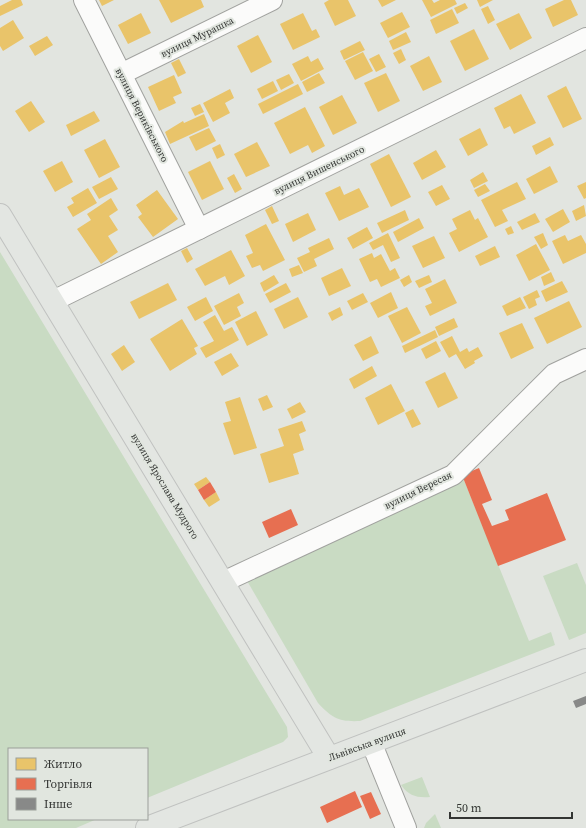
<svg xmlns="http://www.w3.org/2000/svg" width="586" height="828" viewBox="0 0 586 828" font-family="'Source Serif 4',serif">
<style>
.green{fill:#c9dbc3}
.homes{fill:#e9c46a}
.shops{fill:#e76f51}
.building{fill:#888988}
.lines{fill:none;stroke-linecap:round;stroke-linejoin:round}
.minor-casing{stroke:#a1a29f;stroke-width:22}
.major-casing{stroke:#c0c2c0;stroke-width:24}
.minor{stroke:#fbfbfa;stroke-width:20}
.major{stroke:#e3e6e2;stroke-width:22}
.labels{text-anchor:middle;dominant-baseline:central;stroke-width:4;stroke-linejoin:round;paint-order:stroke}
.street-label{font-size:10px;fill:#333533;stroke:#e1e6df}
</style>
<rect width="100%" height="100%" fill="#e2e5e0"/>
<g class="green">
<path d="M0,252L287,727L288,737L283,742L147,798V749H9V819H97L76,828H0Z"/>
<path d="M462,475L529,641L551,632L555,645L360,721C339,722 332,718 318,703L246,579Z"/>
<path d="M577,563L586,585V633L569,640L543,576Z"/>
<path d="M422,777L430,797C417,798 409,796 401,785Z"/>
<path d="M435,814L441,828H424L426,823Z"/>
</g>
<g class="homes">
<path d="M12,0H21L23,5L0,16V6Z"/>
<path d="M99,0H114L102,6Z"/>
<path d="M159,0H201L204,7L171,23Z"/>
<path d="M329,0H348L356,16L335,26L324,3Z"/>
<path d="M378,0H396L382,7Z"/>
<path d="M422,0H432L434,3L440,0H455L457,4L431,17Z"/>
<path d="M477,0H493L480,7Z"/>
<path d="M564,0H571L578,15L553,27L545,9Z"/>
<path d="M465,3L468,8L457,14L454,8Z"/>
<path d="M488,6L495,20L488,24L481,9Z"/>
<path d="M452,9L459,23L436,34L430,20Z"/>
<path d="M402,12L410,27L388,38L380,23Z"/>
<path d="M141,13L151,33L128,44L118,25Z"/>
<path d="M303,13L312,31L316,29L320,37L293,50L280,24Z"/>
<path d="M519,13L532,38L510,50L496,24Z"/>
<path d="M13,20L24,38L3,51L0,46V28Z"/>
<path d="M474,29L489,59L465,71L450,41Z"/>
<path d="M406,32L411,42L393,50L389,41Z"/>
<path d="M258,35L272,62L251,73L237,46Z"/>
<path d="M47,36L53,45L35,56L29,46Z"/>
<path d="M360,41L365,50L344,60L340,51Z"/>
<path d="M401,49L406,60L399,64L393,53Z"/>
<path d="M363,52L373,71L355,80L345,61Z"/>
<path d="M379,54L386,67L376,72L369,59Z"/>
<path d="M308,56L311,62L318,58L324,69L301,81L292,64Z"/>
<path d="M429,56L442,82L423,91L410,66Z"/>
<path d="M179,59L186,73L178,77L171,63Z"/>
<path d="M319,73L325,83L307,92L302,82Z"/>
<path d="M386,73L400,101L378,112L364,83Z"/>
<path d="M289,74L294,83L281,90L276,80Z"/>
<path d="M174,75L182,93L173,97L176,103L159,111L148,87Z"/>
<path d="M273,81L278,91L262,99L257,89Z"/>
<path d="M298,84L303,94L263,114L258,104Z"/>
<path d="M566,86L582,119L563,128L547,96Z"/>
<path d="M230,89L234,98L225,103L230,113L213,122L203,103Z"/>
<path d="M521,94L536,123L514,134L510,126L504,129L494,108Z"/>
<path d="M342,95L357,123L333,135L319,107Z"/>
<path d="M31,101L45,122L29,132L15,111Z"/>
<path d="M200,104L204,112L195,116L191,108Z"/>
<path d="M305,107L325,146L312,153L308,145L290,154L274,123Z"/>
<path d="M94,111L100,121L71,136L66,125Z"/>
<path d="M204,114L209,126L170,144L165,132L183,121L184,123Z"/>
<path d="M209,128L216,141L196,151L189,137Z"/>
<path d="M480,128L488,145L468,156L459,139Z"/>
<path d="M550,137L554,145L536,155L532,146Z"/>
<path d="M105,139L120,167L99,178L84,150Z"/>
<path d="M257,142L270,166L246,177L234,154Z"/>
<path d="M220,144L225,155L217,159L212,148Z"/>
<path d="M436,150L446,167L422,180L413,163Z"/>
<path d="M389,154L411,197L391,207L370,164Z"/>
<path d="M62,161L73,182L55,192L43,171Z"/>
<path d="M210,161L224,189L202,200L188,172Z"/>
<path d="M550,166L558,182L534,194L526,179Z"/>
<path d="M483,172L488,181L474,188L470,180Z"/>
<path d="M234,174L242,189L235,193L227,178Z"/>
<path d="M111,177L118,189L99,199L92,187Z"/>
<path d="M517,182L526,199L502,210L508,221L495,227L481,200Z"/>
<path d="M586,182V198L584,199L577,186Z"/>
<path d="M485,184L490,191L478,197L474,190Z"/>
<path d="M442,185L450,199L436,206L428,192Z"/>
<path d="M340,186L344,195L359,188L369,207L339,221L325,193Z"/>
<path d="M88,188L97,203L73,217L67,207L74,203L71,198Z"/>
<path d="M157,190L178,219L153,237L138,217L142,214L136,205Z"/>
<path d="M111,198L118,210L109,216L118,230L108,236L118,252L101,264L77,229L91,220L87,214Z"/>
<path d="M584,205L586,216L576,221L572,211Z"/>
<path d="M272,206L279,221L272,224L265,210Z"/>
<path d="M563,209L570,222L553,232L545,219Z"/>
<path d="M405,210L409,220L382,233L377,223Z"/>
<path d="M470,210L475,220L478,218L488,237L459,252L449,233L457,229L452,219Z"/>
<path d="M308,213L316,230L293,242L285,224Z"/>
<path d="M535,213L540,222L522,230L517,222Z"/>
<path d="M419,218L424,228L398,242L393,232Z"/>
<path d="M266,224L285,260L263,271L260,265L252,268L246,256L253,253L245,235Z"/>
<path d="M511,226L514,233L508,235L505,229Z"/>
<path d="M367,227L373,238L353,249L347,238Z"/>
<path d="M388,233L400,258L391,262L383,245L373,250L369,243Z"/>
<path d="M543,233L548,245L541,249L534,237Z"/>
<path d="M565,235L568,241L581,235L586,244V253L563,264L552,241Z"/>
<path d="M434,236L445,258L423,268L412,246Z"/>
<path d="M329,238L334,249L314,259L317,266L304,272L297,258L310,252L308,248Z"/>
<path d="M536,244L550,270L529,281L516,255Z"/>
<path d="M495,246L500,257L480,266L475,256Z"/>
<path d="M187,248L193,259L187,263L181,251Z"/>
<path d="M231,250L245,276L229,285L225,276L205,286L195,269Z"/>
<path d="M372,253L374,258L381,254L390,271L395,268L400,278L381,287L377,279L370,282L359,259Z"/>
<path d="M299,265L303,273L292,277L289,269Z"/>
<path d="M342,268L351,286L329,296L321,278Z"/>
<path d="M551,272L555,281L544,286L541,277Z"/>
<path d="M274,275L279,283L264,292L260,283Z"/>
<path d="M409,275L412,282L404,287L400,280Z"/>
<path d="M429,275L432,282L419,288L415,281Z"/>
<path d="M445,279L457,303L430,316L425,306L432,303L425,289Z"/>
<path d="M562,281L568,292L546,302L541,291Z"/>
<path d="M168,283L177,300L139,319L130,302Z"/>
<path d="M286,283L291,292L270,303L265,294Z"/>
<path d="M537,290L540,297L535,299L537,305L529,309L523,297Z"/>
<path d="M391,292L398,308L378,318L370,303Z"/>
<path d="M239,293L244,303L237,307L241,316L224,325L214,306Z"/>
<path d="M363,293L368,302L352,310L347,301Z"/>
<path d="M206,297L213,311L195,321L187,307Z"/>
<path d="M298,297L308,317L284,329L274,309Z"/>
<path d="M520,297L526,308L507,316L502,306Z"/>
<path d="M569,301L582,327L547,344L534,318Z"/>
<path d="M340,307L343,315L332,321L328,313Z"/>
<path d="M407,307L421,333L402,343L388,316Z"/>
<path d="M256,311L268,335L247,346L235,322Z"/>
<path d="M215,315L224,331L232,327L239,340L206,358L200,348L214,341L203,322Z"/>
<path d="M454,318L458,327L439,336L435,327Z"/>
<path d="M182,319L198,346L194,348L197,354L170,371L150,339Z"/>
<path d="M522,323L534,348L511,359L499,333Z"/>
<path d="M435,330L438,337L405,353L402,346Z"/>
<path d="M371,336L379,353L363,361L354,345Z"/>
<path d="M452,336L460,352L467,348L469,352L478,347L483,356L474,361L475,363L465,369L456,354L449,358L440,342Z"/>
<path d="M436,341L441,351L426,359L421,349Z"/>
<path d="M124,345L135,362L122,371L111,354Z"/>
<path d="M231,353L239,366L222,376L214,362Z"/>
<path d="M372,366L377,376L354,389L349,379Z"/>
<path d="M445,372L458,398L438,408L425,382Z"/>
<path d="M391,384L405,411L378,425L365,398Z"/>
<path d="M267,395L273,407L263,411L258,399Z"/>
<path d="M240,397L257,448L234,455L223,423L231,421L225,402Z"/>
<path d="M300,402L306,412L292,419L287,409Z"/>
<path d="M413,409L421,424L412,428L405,413Z"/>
<path d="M302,421L306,431L299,434L304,450L293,454L299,474L269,483L260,454L284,446L278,429Z"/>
<path d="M206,477L210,482L198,490L194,484Z"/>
<path d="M216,492L220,500L209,507L204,500Z"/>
</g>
<g class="shops">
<path d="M479,468L492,500L482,504L492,526L509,520L505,510L547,493L566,540L498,566L462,475Z"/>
<path d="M210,482L216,492L204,500L198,490Z"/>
<path d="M291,509L298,525L269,538L262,522Z"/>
<path d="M355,791L362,807L327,823L320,807Z"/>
<path d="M371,792L381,814L370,819L360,796Z"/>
</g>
<path class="building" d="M586,696V704L576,708L573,701Z"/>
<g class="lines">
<defs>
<g id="minor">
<path d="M84,0L199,229"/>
<path d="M121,74L272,0"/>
<path d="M53,301L586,38"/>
<path d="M223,582L453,475L554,374L586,359"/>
<path d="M371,742L406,828"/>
</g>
<g id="major">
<path d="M0,215L329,758"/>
<path d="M147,828L586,660"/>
</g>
</defs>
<use href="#minor" class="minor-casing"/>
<use href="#major" class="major-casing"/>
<use href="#minor" class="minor"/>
<use href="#major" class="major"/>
</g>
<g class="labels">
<g class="street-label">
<text transform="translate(197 37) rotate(-26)">вулиця Мурашка</text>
<text transform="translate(142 115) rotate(63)">вулиця Вериківського</text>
<text transform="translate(319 170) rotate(-26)">вулиця Вишенського</text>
<text transform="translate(165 486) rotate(59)">вулиця Ярослава Мудрого</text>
<text transform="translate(418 490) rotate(-26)">вулиця Вересая</text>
<text transform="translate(367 744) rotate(-20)">Львівська вулиця</text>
</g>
</g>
<rect x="8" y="748" width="140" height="72" fill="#e1e6df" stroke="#9b9f9a"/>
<rect x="16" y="758" width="20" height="12" fill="#e9c46a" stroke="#9b9f9a"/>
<text x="44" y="768" font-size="12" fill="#333533">Житло</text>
<rect x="16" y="778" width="20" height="12" fill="#e76f51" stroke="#9b9f9a"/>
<text x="44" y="788" font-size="12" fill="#333533">Торгівля</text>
<rect x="16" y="798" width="20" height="12" fill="#888988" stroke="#9b9f9a"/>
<text x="44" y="808" font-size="12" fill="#333533">Інше</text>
<path d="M450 812v6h122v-6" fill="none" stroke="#333533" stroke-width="2"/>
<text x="456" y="812" font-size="12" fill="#333533" stroke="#e1e6df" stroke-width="3" paint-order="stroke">50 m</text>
</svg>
